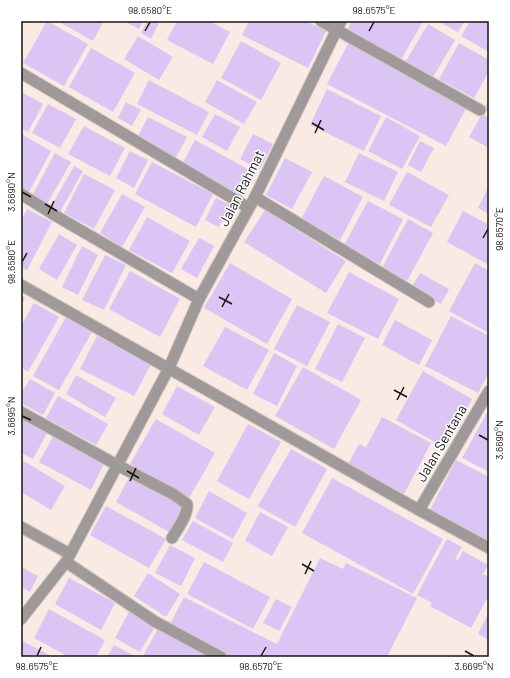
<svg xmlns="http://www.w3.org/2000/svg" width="510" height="678" viewBox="0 0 510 678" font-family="Barlow,sans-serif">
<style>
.building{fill:#dbc5f4}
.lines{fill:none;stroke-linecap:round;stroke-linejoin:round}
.minor-casing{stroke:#d5c8c1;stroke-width:13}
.minor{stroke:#a09999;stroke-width:11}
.ticks{fill:none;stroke:#181311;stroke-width:1.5}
.labels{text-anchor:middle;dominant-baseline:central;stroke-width:3;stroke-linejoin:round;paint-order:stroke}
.street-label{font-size:14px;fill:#181311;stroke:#fff}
.neatline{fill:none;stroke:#181311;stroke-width:1.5}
.ticks-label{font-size:10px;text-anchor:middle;fill:#181311}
</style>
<rect width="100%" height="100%" fill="#f9eae3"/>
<g class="building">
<path d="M47,21L88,44L64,86L23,63Z"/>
<path d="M58,21H104L93,41Z"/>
<path d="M124,21H143L139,29Z"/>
<path d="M147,21H160L151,39L141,33Z"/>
<path d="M177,21H209L230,32L213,64L167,40Z"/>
<path d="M249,21H306L326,31L308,68L242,35Z"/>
<path d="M352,21H423L401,60L347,31Z"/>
<path d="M437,21H465L458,32Z"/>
<path d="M470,21H489V52L461,36Z"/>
<path d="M428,24L455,40L433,77L406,61Z"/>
<path d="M138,36L173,57L159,80L124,59Z"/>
<path d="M241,41L281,63L261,100L221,78Z"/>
<path d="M349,42L468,105L446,146L327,84Z"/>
<path d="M459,43L489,60V71L474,98L439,79Z"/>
<path d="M91,48L135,73L113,112L69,87Z"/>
<path d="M149,80L209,112L197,135L137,104Z"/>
<path d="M217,80L257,102L244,124L205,102Z"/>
<path d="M327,89L381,116L364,151L310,125Z"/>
<path d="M21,92L43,104L28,132L21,128Z"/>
<path d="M489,99V112L484,109Z"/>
<path d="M126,102L141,110L132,126L118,118Z"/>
<path d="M48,104L76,119L60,148L32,133Z"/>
<path d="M215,114L240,127L227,151L202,137Z"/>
<path d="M482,114L489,118V148L469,137Z"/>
<path d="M148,117L187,137L175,159L137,138Z"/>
<path d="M386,117L420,136L402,169L368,151Z"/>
<path d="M84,126L125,148L110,176L68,154Z"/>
<path d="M21,134L51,151L29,192L21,188Z"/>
<path d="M253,134L273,144L260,169L240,159Z"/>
<path d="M195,140L255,173L242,197L182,164Z"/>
<path d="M420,141L434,148L421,172L408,165Z"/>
<path d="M130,151L148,160L134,188L116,178Z"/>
<path d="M55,153L71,162L47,204L32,196Z"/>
<path d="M359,153L398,172L384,201L345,182Z"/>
<path d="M285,158L312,172L292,209L266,195Z"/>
<path d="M152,162L213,194L196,227L135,194Z"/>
<path d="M74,166L83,171L60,212L51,207Z"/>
<path d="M407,172L449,195L431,227L389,205Z"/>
<path d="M84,174L115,190L94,229L64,213Z"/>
<path d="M324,176L363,197L340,240L301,219Z"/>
<path d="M489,186V214L478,208Z"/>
<path d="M122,194L145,207L122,247L100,233Z"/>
<path d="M216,198L230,205L219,227L205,220Z"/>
<path d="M368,201L403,219L380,264L344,245Z"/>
<path d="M27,209L52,222L27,270L21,267V221Z"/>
<path d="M265,210L346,261L326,293L244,242Z"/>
<path d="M463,211L489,225V265L447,242Z"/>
<path d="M147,217L190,241L172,273L129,250Z"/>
<path d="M408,219L433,233L407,281L382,268Z"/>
<path d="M59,234L77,245L57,280L39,269Z"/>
<path d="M199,238L214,246L197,278L181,269Z"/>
<path d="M82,246L98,255L78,295L62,287Z"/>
<path d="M105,255L126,265L104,310L82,300Z"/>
<path d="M230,263L292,299L267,344L204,308Z"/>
<path d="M475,263L489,271V333L449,311Z"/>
<path d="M130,271L180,299L160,337L109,309Z"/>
<path d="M349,272L399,299L378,339L327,313Z"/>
<path d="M420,273L449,289L441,304L411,288Z"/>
<path d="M21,295L25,298L21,306Z"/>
<path d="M34,303L59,317L28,372L21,367V326Z"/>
<path d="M297,305L330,322L307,366L274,349Z"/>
<path d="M451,316L489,336V372L478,393L425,366Z"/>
<path d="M66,317L92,332L59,390L33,376Z"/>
<path d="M395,320L432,340L419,365L382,345Z"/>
<path d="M338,324L365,338L342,382L315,369Z"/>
<path d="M225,327L269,350L247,390L203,366Z"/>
<path d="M97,336L151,364L134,396L80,369Z"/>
<path d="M274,353L297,366L277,406L253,394Z"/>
<path d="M303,367L361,400L334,449L275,416Z"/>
<path d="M423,371L472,399L445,448L396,420Z"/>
<path d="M76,375L116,398L105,417L66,394Z"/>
<path d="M30,379L55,393L43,415L21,403V394Z"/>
<path d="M177,386L215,407L199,435L162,414Z"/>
<path d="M58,396L108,424L96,445L46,418Z"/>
<path d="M488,411H489V472L462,458Z"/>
<path d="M382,417L431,443L404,494L348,464L359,444L366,447Z"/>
<path d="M25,418L48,431L33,459L21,453V425Z"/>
<path d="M156,419L215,453L189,498L130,464Z"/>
<path d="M248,424L281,442L249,499L217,481Z"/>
<path d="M54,435L105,462L91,490L39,462Z"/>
<path d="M291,449L327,469L295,527L258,506Z"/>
<path d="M456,460L489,477V542L430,510Z"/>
<path d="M24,461L65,486L51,510L21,492V467Z"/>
<path d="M130,476L184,505L169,532L116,502Z"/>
<path d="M332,478L443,539L413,594L302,533Z"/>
<path d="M209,491L247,513L233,539L195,518Z"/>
<path d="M106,506L166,539L149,568L90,535Z"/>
<path d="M260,512L288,527L272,556L245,541Z"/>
<path d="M193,521L233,543L223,562L182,540Z"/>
<path d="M447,539L462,547L455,559L458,560L463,551L488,565L483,574L489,577V595L471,628L430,606L432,603L417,595Z"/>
<path d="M170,545L195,558L181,586L155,573Z"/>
<path d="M320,558L343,569L346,563L417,598L387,657H230L169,626L184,597L277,644Z"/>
<path d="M204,562L270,597L253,629L187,594Z"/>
<path d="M21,567L38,576L30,592L21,587Z"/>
<path d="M148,573L180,594L166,617L134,596Z"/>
<path d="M69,578L115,603L101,630L55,604Z"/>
<path d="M276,599L292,607L279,631L263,623Z"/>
<path d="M49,609L105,640L96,657H69L34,638Z"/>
<path d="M130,610L156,625L140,652L115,638Z"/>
<path d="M489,612V640L478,634Z"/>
<path d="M159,627L215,657H145L143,656Z"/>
<path d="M21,640L53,657H21Z"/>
<path d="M114,645L136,657H107Z"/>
</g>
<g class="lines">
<defs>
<g id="minor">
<path d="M321,21L480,110"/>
<path d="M21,73L249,208"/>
<path d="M21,194L56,216L199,299"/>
<path d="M255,197L429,302"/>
<path d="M21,285L419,510L489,548"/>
<path d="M21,412L117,465L173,494L187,504C189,513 177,530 172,538"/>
<path d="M419,510L489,391"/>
<path d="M21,527L70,554"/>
<path d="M66,562L154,621L221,657"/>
<path d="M21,619L66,562L169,368L199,299L255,197L341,21"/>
</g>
</defs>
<use href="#minor" class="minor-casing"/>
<use href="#minor" class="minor"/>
</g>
<path class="ticks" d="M145,31L150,22M369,31L374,22M312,123L324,130M315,133L321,120M22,192L31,197M45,204L57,211M48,214L54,201M483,238L488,229M22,262L27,253M219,297L232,304M222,307L229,294M394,390L407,397M397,400L404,387M22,416L31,420M479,435L488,440M127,471L139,478M130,481L136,468M302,564L314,571M305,574L311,561M465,651L474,656M37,656L41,647M261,656L266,647"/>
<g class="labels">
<g class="street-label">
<text transform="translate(241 188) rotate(-63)">Jalan Rahmat</text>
<text transform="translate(441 443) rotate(-60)">Jalan Sentana</text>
</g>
</g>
<rect width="510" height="678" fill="none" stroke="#ffffff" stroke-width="44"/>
<rect x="22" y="22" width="466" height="634" class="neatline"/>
<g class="ticks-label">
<text x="150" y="14">98.6580°E</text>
<text x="374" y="14">98.6575°E</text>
<text transform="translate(11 192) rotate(-90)" y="4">3.6690°N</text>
<text transform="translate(499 229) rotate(-90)" y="4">98.6570°E</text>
<text transform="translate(11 262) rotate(-90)" y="4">98.6580°E</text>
<text transform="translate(11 416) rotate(-90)" y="4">3.6695°N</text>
<text transform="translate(499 440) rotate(-90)" y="4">3.6690°N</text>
<text x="37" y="670">98.6575°E</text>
<text x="261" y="670">98.6570°E</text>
<text x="474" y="670">3.6695°N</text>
</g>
</svg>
